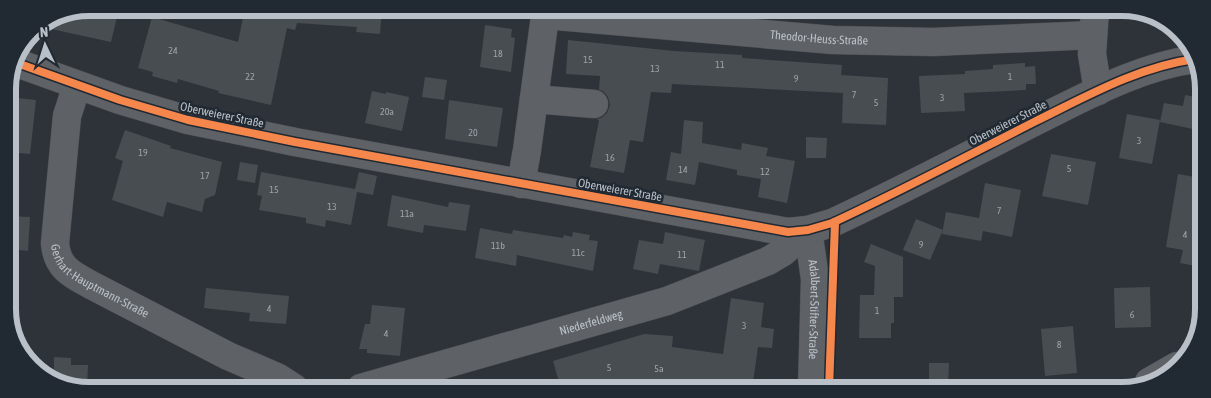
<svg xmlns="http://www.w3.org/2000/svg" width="1211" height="398" viewBox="0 0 1211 398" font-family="'Asap Condensed',sans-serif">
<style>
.building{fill:#484d52}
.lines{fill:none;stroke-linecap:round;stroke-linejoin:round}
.minor-casing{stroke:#4c4f53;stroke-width:29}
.minor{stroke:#5e6266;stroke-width:28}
.cycleway-casing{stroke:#212933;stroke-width:11}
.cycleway{stroke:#f5874c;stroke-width:8}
.labels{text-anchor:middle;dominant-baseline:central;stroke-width:5;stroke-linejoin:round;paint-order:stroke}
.number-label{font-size:10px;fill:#9da3aa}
.street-label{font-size:12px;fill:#b9c0c8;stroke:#212933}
.rim{fill:none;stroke:#b9c0c8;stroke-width:6}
</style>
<rect width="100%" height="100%" fill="#2e3339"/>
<g class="building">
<path d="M89,8H119L111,42L42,27Z"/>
<path d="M245,8H382L380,34L356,32L357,27L297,23L295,30L287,28L271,105L218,93L219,91L178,79L177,83L152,76L153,72L138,68L152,17L238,42Z"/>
<path d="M485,25L512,29L511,37L515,38L511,72L480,67Z"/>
<path d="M568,40L674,51L742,55V58L842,65L841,75L888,78L886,125L842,123L843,93L672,84L671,93L651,92L643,142L630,140L624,173L590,167L599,120L596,119L601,118L607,113L610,105L608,97L603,91L599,90L600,76L566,74Z"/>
<path d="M1025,63V67L1035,66L1036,84H1026V90L964,93L965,111L921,113L919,76L965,74V71L993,69V65Z"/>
<path d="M425,77L447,80L444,100L422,97Z"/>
<path d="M372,91L386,94V92L409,97L402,131L365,123Z"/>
<path d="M1185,95L1202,98V131L1160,122L1164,103L1183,106Z"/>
<path d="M8,97L36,100L30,154L8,152Z"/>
<path d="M449,100L503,108L497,147L445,139Z"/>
<path d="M1127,114L1160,120L1152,164L1119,158Z"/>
<path d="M684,120L703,122L702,143L741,150L742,143L768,148L766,156L795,161L787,203L758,197L761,179L737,175V170L699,162L695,185L666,180L671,152L681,154Z"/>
<path d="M125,130L171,146L170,148L222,162L215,195L205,199L202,212L167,202L163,217L112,200L123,161L115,158Z"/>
<path d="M806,137L827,138L826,158H806Z"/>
<path d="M1051,154L1096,162L1088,205L1042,196Z"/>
<path d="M240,162L258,165L255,183L237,180Z"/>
<path d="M261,172L355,189L359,172L377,176L373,195L357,192L351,225L326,220L325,227L306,223V218L259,210L262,196L257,195Z"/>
<path d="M1178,174L1201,178V191L1196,221L1201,222V267L1180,263L1183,250L1166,247Z"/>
<path d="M985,183L1021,190L1012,237L983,231L981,241L942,234L946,212L979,218Z"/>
<path d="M392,195L448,207L449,202L470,205L466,231L424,225L423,233L387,226Z"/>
<path d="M8,216L30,217L28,251L9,249Z"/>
<path d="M916,219L943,230L930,260L903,250Z"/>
<path d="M480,228L512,234L513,230L563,238L564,235L572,237L573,232L590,235L589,240L598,241L593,271L517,255L516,266L475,258Z"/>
<path d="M665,232L705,240L699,271L660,264L658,274L633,269L639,240L663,244Z"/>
<path d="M871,244L903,257V297H894V323H891V338H859L860,295H874L875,266L864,262Z"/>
<path d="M1150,287L1151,327L1115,328L1114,288Z"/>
<path d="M206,288L289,296L286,324L249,321L250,313L204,308Z"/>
<path d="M731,298L764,303L761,327L774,329L772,348L758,347L752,389H685V384L634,381L636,389H561L553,361L644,334L673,336L672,347L723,354Z"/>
<path d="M372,305L405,308L400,356L367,353V349H359L365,324H370Z"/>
<path d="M1073,326L1077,373L1045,376L1041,329Z"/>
<path d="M54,357L71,358V365H88L87,388H68L54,379Z"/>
<path d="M929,363H949L948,390H929Z"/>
</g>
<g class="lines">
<defs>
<g id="minor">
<path d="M1095,10L1092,54L1098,91"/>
<path id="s1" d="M545,15L833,40L933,42L1093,35"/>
<path d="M17,63L120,100L188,120L295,142L788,232L808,230L832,223C901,191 969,155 1036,121C1087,96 1138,67 1195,59"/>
<path id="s2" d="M77,85L67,116L55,243C57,269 73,275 93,286L228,356L277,377L294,388"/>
<path d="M534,99L594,104"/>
<path d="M521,184L527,150L546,9"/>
<path id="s3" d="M808,230L815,279L812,390"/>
<path d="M1149,382L1177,366"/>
<path id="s4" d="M361,388L667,301L768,261L783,252L808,230"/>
</g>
</defs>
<use href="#minor" class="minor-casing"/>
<use href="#minor" class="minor"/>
<defs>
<g id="cycleway">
<path d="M17,63L120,100L188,120L295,142L788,232L808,230L832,223C901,191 969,155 1036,121C1087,96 1138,67 1195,59"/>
<path d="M829,390L835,222"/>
</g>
</defs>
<use href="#cycleway" class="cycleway-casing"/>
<use href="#cycleway" class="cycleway"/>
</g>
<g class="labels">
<g class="number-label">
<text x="173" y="50">24</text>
<text x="498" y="53">18</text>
<text x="588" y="59">15</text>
<text x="720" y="64">11</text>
<text x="655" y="68">13</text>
<text x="250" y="76">22</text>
<text x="1010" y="76">1</text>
<text x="796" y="78">9</text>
<text x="854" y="94">7</text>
<text x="942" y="97">3</text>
<text x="876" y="102">5</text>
<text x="387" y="111">20a</text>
<text x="473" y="132">20</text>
<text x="1139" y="140">3</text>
<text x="143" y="152">19</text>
<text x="610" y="157">16</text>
<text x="1069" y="168">5</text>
<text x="683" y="169">14</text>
<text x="765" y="171">12</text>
<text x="205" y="175">17</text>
<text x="274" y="189">15</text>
<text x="332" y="206">13</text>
<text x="999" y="210">7</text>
<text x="407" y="213">11a</text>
<text x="1185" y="234">4</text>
<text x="921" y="244">9</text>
<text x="498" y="245">11b</text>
<text x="578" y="252">11c</text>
<text x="682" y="254">11</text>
<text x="269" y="308">4</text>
<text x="877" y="310">1</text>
<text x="1132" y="314">6</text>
<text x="744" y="325">3</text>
<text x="386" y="333">4</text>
<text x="1059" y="344">8</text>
<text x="609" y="367">5</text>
<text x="659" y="368">5a</text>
</g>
<g class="street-label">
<text stroke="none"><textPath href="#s1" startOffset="275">Theodor-Heuss-Straße</textPath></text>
<text transform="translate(222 115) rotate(12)">Oberweierer Straße</text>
<text transform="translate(1008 123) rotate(-27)">Oberweierer Straße</text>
<text transform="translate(620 190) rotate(10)">Oberweierer Straße</text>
<text stroke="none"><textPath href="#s2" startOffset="222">Gerhart-Hauptmann-Straße</textPath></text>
<text stroke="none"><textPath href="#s3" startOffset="80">Adalbert-Stifter-Straße</textPath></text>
<text stroke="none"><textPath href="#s4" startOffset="239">Niederfeldweg</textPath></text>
</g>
</g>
<path d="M0 0H1211V398H0ZM89 16H1122A73 73 0 0 1 1195 89V309A73 73 0 0 1 1122 382H89A73 73 0 0 1 16 309V89A73 73 0 0 1 89 16Z" fill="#212933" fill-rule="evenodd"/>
<path class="rim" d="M89 16H1122A73 73 0 0 1 1195 89V309A73 73 0 0 1 1122 382H89A73 73 0 0 1 16 309V89A73 73 0 0 1 89 16Z"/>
<g transform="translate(45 45) rotate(356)" stroke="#212933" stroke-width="4" paint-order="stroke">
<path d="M0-4L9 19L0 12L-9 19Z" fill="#b9c0c8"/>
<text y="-8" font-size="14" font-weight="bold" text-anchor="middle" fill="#b9c0c8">N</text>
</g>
</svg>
